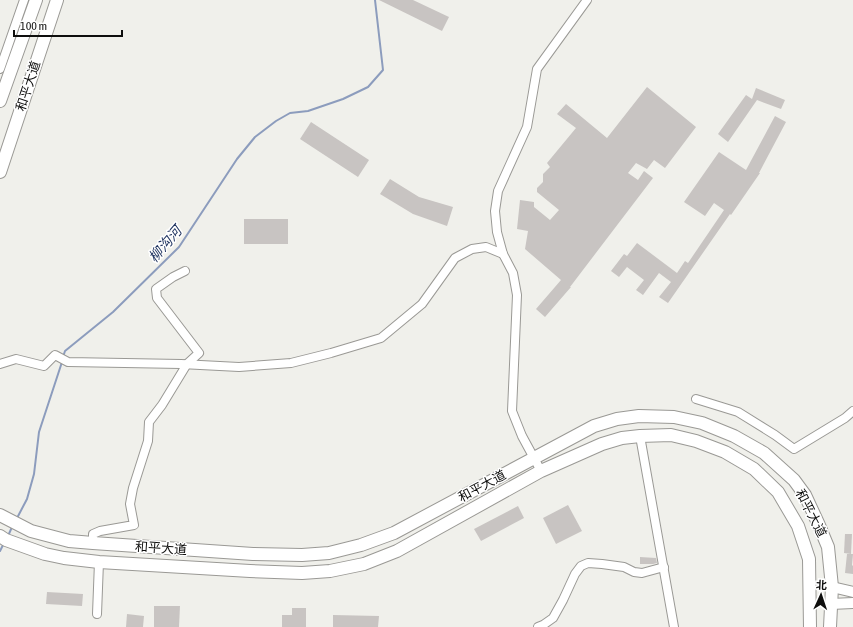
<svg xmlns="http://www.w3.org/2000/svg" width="853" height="627" viewBox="0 0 853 627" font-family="'Asap Condensed','Noto Sans SC',sans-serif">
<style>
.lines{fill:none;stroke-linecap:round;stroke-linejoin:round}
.stream{stroke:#8c9cbd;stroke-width:2}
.building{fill:#c8c4c2}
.minor-casing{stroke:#9a9995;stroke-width:10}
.major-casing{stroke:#9a9995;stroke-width:12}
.highway-casing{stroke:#9a9995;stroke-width:14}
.minor{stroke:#fff;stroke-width:8}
.major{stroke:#fff;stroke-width:10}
.highway{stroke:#fff;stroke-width:12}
.labels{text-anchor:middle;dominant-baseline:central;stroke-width:3;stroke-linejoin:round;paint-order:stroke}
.street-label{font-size:13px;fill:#0e0e0d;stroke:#fff}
.water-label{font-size:14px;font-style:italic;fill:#203460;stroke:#fff}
</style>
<rect width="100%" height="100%" fill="#f0f0eb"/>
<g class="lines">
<g class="stream">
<path d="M63,357L65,351L113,312L179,247L237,159L255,137L276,121L290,113L308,111L343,99L368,87L383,70L375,0"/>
<path d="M16,520L27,499L34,474L39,432L62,362"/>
<path d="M8,536L12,527"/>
<path d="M0,551L4,543"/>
</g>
</g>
<g class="building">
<path d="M379,0H413L449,17L442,31Z"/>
<path d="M647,87L696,127L665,168L654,160L647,169L636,163L628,173L638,180L644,171L653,178L570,287H571L545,317L536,309L561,280L525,249L528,231L517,229L520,200L534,202V207L550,220L559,210L537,192V188L543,182V174L550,167L547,163L576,128L557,114L566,104L607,138Z"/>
<path d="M756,88L785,100L781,109L757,100L728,142L718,134L746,95L752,99Z"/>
<path d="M775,116L786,122L759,173H760L731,215L730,214L668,303L659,297L671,282L659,273L643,295L636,290L644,280L627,267L619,277L611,271L624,254L627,256L637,243L677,273L685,261L688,263L724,210L714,203L705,216L684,202L719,152L746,170Z"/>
<path d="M311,122L369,160L358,177L300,139Z"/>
<path d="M390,179L419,197L453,207L447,226L413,214L380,194Z"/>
<rect x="244" y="219" width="44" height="25"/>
<path d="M568,505L582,531L556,544L543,518Z"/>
<path d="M518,506L524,518L481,541L474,529Z"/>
<path d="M845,534H852L851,554L844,553Z"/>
<path d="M847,554H853L852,565L853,566V574L845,573Z"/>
<path d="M640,557L656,558L657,563L653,564H640Z"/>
<path d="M47,592L83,594L82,606L46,604Z"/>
<path d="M154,606H180L179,627H154Z"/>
<path d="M292,608H306V627H282V615H292Z"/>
<path d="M127,614L144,616L143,627H126Z"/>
<path d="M333,615L379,616L378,627H333Z"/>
</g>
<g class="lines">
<defs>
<g id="minor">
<path d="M0,69L24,0"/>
<path d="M0,364L16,359L44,366L55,355L68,362L181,364L239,367L291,363L331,353L381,338L422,304L455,258L472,249L486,247L503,254"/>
<path d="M696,399L738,412L775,435L794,449L845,418L853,411"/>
<path d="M640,436L674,627"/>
<path d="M541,471L522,436L512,411L517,295L513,273L503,254L497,232L495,211L498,191L527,127L537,69L587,0"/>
<path d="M93,543V534L100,531L134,525L130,504L133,488L148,441L149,422L162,405L187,364L199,353L157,298L156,289L173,277L185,271"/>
<path d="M97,614L99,562"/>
<path d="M538,627L543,625L553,618L563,600L575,574L581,566L588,563L602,564L624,567L634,572L642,573L664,567"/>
</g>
<g id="major">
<path d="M832,587L853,592"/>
<path d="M831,604L853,603"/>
</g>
<g id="highway">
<path d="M0,101L36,0"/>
<path d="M0,172L57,0"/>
<path d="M0,515L31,531L69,541L93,543L253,554L302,555L329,553L361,545L394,533L594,426L617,419L639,416L674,417L702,423L734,436L764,453L794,480L805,495L818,523L828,547L832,587L830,627"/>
<path d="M0,536L6,540L45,554L64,558L99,562L250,571L302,573L330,571L364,564L397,551L541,471L602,444L622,438L640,436L671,435L696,441L725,452L754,469L778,492L798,526L809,559L810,627"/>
</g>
</defs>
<use href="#minor" class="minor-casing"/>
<use href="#major" class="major-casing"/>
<use href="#highway" class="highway-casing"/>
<use href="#minor" class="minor"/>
<use href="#major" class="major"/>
<use href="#highway" class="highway"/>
</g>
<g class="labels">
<g class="street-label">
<text transform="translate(28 86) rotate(-72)">和平大道</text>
<text transform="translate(482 486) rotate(-28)">和平大道</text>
<text transform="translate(811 513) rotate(63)">和平大道</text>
<text transform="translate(161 548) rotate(4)">和平大道</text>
</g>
<g class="water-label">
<text transform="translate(165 244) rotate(-49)">柳沟河</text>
</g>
</g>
<g transform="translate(821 595) rotate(3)" stroke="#ffffff" stroke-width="3" paint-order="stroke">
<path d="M0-3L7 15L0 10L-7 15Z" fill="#0e0e0d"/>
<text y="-6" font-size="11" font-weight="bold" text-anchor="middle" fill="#0e0e0d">北</text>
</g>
<path d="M14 30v6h108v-6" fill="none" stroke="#0e0e0d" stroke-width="2"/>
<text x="20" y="30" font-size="12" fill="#0e0e0d" stroke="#ffffff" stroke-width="3" paint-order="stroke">100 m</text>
</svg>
